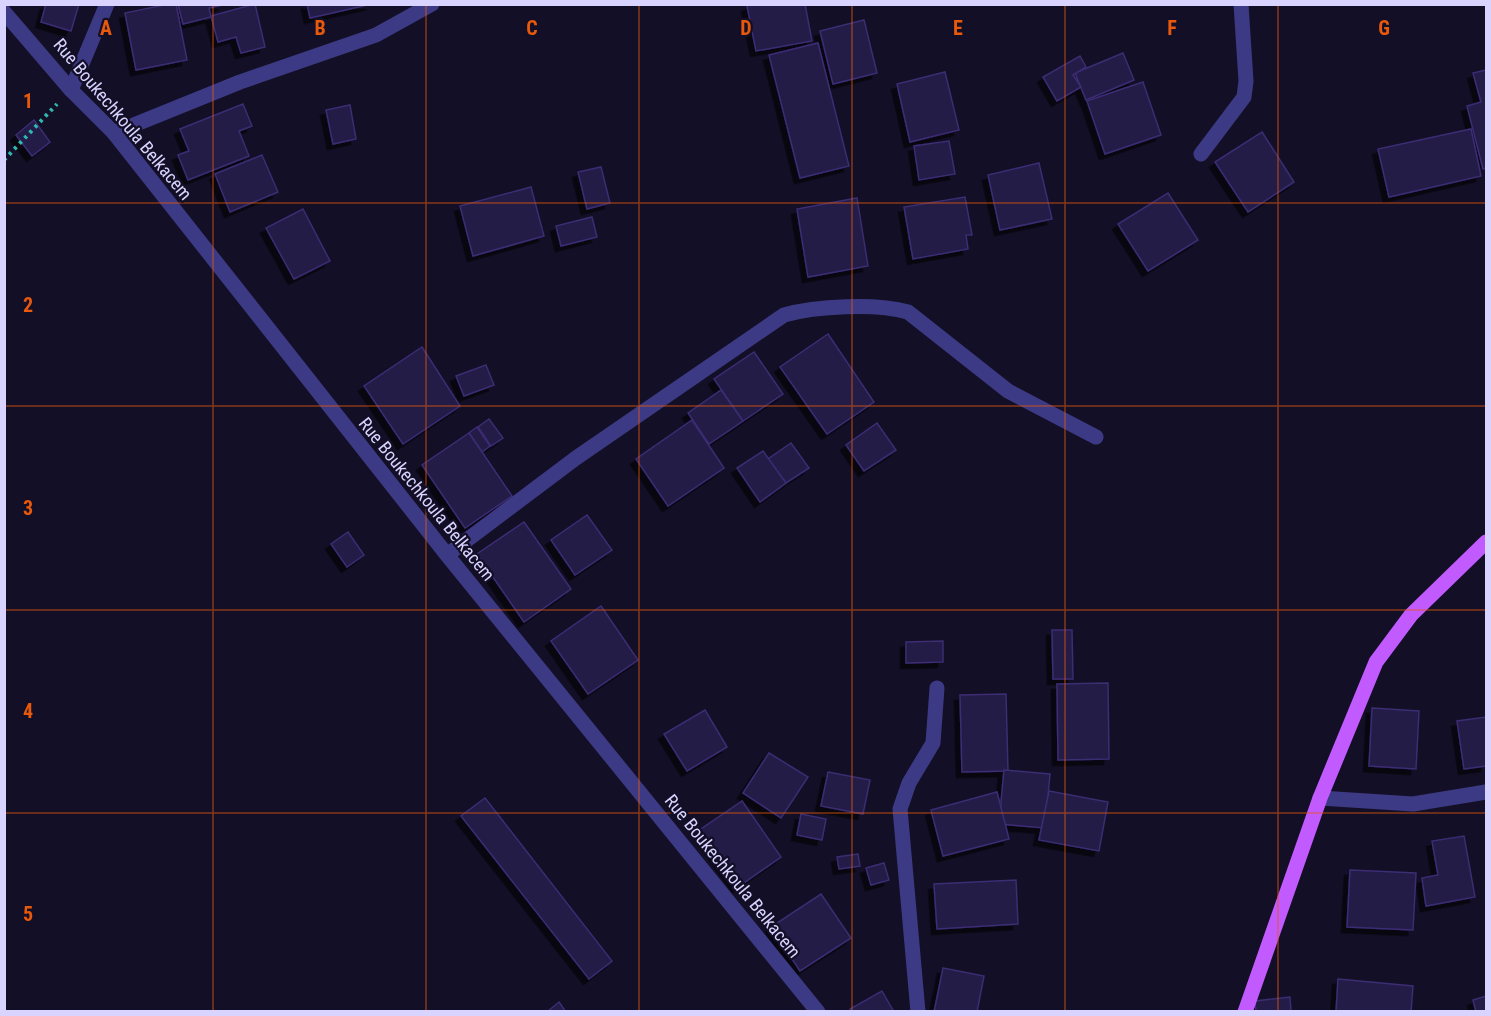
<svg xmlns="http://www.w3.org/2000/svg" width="1491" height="1016" viewBox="0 0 1491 1016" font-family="'Roboto Condensed',sans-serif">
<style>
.building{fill:#241b47;stroke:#3b2d73;stroke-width:1.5;filter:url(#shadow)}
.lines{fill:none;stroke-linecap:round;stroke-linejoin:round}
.path{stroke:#2fb8b0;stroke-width:4;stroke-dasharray:3 4.5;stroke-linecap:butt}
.minor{stroke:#3d3a85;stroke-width:15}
.major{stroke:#c25bff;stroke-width:15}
.grid{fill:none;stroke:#e8590c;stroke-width:1.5;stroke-opacity:0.55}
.labels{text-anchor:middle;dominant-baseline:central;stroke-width:4.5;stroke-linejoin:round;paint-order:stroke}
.street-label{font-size:18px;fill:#d9d4ff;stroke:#130f26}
.grid-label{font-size:20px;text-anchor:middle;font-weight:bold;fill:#e8590c;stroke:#130f26;stroke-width:4.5;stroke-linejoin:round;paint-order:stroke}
</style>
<defs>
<filter id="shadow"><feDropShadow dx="-5.5" dy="5.5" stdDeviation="0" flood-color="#0009"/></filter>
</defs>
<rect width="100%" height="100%" fill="#130f26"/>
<g class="building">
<path d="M46,4H79L71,31L41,22Z"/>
<path d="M169,4H176L187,60L136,70L125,13Z"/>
<path d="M178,4H223V5L209,8L211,17L183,24Z"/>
<path d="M255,4L265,47L241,53L236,37L218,42L211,16Z"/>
<path d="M307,4H372L310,18Z"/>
<path d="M755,4H805L812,41L756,51L747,6Z"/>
<path d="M864,20L877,73L833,84L820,31Z"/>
<path d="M818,43L849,166L800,178L769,55Z"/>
<path d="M1123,53L1134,80L1086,100L1075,73Z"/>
<path d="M1080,56L1086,67L1073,75L1081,87L1057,101L1043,77Z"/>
<path d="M1486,70V168L1483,169L1467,106L1481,102L1473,73Z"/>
<path d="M945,72L959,130L910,142L897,84Z"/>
<path d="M1143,82L1161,135L1105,154L1087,101Z"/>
<path d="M243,104L252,126L239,131L249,156L188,180L178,155L189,151L180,129Z"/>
<path d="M350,105L356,139L333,144L326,110Z"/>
<path d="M34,120L50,142L32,156L16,135Z"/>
<path d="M1471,129L1481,176L1389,197L1378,149Z"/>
<path d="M1262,132L1294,182L1248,212L1215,162Z"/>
<path d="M949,141L955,174L919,180L914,146Z"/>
<path d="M262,155L278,192L230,212L215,174Z"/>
<path d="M1039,163L1052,219L1000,230L988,175Z"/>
<path d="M601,167L610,203L587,209L578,172Z"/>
<path d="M531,187L544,236L473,256L460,206Z"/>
<path d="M1168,193L1198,240L1148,271L1118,224Z"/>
<path d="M965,197L972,235H966L968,249L913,259L904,207Z"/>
<path d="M857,198L868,266L808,277L797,209Z"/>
<path d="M303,209L330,261L294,279L266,228Z"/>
<path d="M592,217L597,237L561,246L556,226Z"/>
<path d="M828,334L874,402L827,434L780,367Z"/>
<path d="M422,347L460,406L403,444L364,386Z"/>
<path d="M754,352L783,394L743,421L714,379Z"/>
<path d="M486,365L494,385L464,396L456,376Z"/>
<path d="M721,390L743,421L709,444L688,413Z"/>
<path d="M489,419L503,438L491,446L478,427Z"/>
<path d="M692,420L724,468L668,506L636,459Z"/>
<path d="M877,423L896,450L864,471L846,445Z"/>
<path d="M477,427L490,446L482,452L469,433Z"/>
<path d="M469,433L512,496L465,528L422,465Z"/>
<path d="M791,443L809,468L786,483L768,459Z"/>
<path d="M763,451L786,483L760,502L737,468Z"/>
<path d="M587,515L612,550L575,575L551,540Z"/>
<path d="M524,522L571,589L524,622L477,554Z"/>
<path d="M348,532L364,555L347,567L331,544Z"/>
<path d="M601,606L638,660L588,694L551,641Z"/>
<path d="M1052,630H1072L1073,679H1053Z"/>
<path d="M943,641V662L906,663V642Z"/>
<path d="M1108,683L1109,759L1058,760L1057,684Z"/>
<path d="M1006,694L1008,771L962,772L960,695Z"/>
<path d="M1372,708L1419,711L1416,769L1369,766Z"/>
<path d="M705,710L727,747L687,771L664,734Z"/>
<path d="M1486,717V766L1464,769L1457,721Z"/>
<path d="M769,753L808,777L781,818L743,793Z"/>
<path d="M1004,770L1050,774L1045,828L999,824Z"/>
<path d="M828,772L870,780L863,814L821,806Z"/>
<path d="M1049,791L1108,802L1099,851L1039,840Z"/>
<path d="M997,792L1009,839L943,856L931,810Z"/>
<path d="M485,798L612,961L589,979L461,816Z"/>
<path d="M742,801L781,857L738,887L698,831Z"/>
<path d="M801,814L826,819L822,840L797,835Z"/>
<path d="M1464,836L1475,897L1426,906L1422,878L1438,875L1432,841Z"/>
<path d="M858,854L860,866L839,869L837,857Z"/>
<path d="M884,863L889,880L871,885L866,868Z"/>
<path d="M1350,870L1416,873L1413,930L1347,927Z"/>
<path d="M1016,880L1018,924L937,929L934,884Z"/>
<path d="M821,894L851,938L800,971L771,927Z"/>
<path d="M943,968L984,976L977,1012H934Z"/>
<path d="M1338,979L1413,986L1411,1012H1336Z"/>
<path d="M882,991L894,1012H851L850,1009Z"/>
<path d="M1486,996V1012H1476L1473,1000Z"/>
<path d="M1290,997L1291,1012H1256L1255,1001Z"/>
<path d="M559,1002L566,1012H547Z"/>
</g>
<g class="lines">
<path class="path" d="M4,160L57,104"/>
<g class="minor">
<path d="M4,12L71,90L114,133L447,555L818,1012"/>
<path d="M71,90L107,4"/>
<path d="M114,133L240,82L376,35L432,4"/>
<path d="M1201,154L1244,97L1246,81L1241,4"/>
<path d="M447,555L576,458L784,315C816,306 876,303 908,312L1008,391L1096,437"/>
<path d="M1320,798L1413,804L1486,792"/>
<path d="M918,1012L900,809L909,783L933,743L937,688"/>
</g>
<path class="major" d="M1245,1012L1320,798L1376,662L1411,615L1486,542"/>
</g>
<path class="grid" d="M213,4V1012M426,4V1012M639,4V1012M852,4V1012M1065,4V1012M1278,4V1012M4,203H1486M4,406H1486M4,610H1486M4,813H1486"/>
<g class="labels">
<g class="street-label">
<text transform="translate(123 119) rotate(50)">Rue Boukechkoula Belkacem</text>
<text transform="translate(427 499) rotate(51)">Rue Boukechkoula Belkacem</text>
<text transform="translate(733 876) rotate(51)">Rue Boukechkoula Belkacem</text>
</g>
</g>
<g class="grid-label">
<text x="106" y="35">A</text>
<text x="320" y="35">B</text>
<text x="532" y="35">C</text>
<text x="746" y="35">D</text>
<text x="958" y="35">E</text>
<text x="1172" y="35">F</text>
<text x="1384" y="35">G</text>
<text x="28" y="108">1</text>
<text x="28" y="312">2</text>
<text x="28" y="515">3</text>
<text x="28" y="718">4</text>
<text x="28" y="921">5</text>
</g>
<rect width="1491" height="1016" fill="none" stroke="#d9d4ff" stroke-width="12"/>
</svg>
